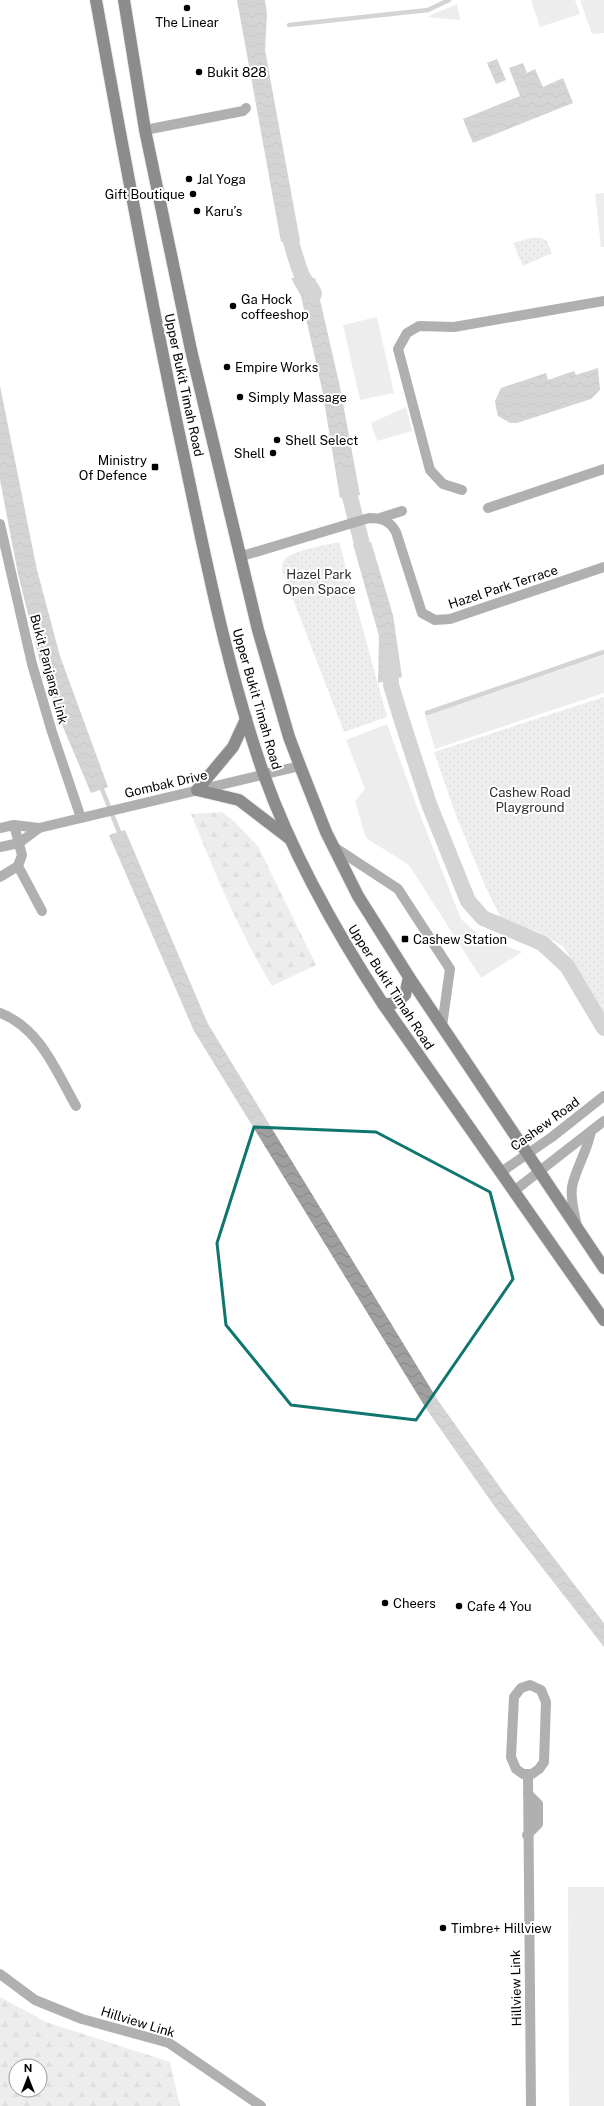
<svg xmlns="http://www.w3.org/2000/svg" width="604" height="2106" viewBox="0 0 604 2106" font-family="'Public Sans',sans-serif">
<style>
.green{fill:#d8d8d8}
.forest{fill:url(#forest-firs);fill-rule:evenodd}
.park{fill:url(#park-dots)}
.water{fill:url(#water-waves)}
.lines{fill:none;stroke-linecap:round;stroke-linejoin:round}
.stream{stroke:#9f9f9f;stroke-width:4.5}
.canal{stroke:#9f9f9f;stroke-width:16}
.highway-casing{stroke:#dbdbdb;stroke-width:14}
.minor{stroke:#515151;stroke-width:10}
.highway{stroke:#000;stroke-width:12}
.marked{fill:none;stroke:#0f766e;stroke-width:3;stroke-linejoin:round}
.poi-dot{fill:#000;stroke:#fff;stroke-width:1.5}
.labels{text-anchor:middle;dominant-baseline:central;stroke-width:4;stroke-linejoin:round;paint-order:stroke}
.poi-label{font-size:13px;fill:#000;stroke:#fff;text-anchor:start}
.street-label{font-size:13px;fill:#000;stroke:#fff}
.park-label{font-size:13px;fill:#2f2f2f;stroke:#fff}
</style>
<defs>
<pattern id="forest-firs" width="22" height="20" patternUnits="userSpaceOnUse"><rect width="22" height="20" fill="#d8d8d8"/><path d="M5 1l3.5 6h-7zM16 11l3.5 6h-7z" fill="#b8b8b8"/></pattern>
<pattern id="park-dots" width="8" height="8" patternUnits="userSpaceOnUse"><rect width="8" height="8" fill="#d8d8d8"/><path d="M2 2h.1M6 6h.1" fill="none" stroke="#b8b8b8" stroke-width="1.8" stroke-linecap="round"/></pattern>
<pattern id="water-waves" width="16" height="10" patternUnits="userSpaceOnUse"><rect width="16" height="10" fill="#9f9f9f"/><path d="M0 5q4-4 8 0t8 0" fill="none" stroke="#878787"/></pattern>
</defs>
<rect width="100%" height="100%" fill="#fff"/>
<g class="green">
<path d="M531,0H575L580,14L540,27Z"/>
<path d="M580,0H604V33L592,34Z"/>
<path d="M457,4L460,20L427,17Z"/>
<path d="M604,193V247H601L595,194Z"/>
<path d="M377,317L394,393L360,400L343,325Z"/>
<path d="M406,407L412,431L377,441L371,423Z"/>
<path d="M604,655V693L435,749L425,716Z"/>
<path d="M387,724L417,807L461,919L483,938L522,952L481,978L409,865L366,838L355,801L365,789L346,740Z"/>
<path d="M568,1887H604V2106H569Z"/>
</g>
<g class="forest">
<path d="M222,812L236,823L258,846L316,965L272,986C239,932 215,873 191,814Z"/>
<path d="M0,1997L46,2022L170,2062L180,2106H0ZM16,2066H40V2090H16Z"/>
</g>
<g class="park">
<path d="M531,238H541L547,241L552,253L523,266L513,243Z"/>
<path d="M339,542L387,717L344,732L283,573C282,568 281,563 285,559C295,550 326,545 339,542Z"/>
<path d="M604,697V1013L563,946L537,931L508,923L501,918L486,888L457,818L434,752Z"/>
</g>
<g class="water">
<path d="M237,0H265L267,14L265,50L300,241L281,242Z"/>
<path d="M497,59L506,80L496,84L487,63Z"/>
<path d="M523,63L527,73L535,69L543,87L563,78L573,103L473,143L463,119L520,96L509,68Z"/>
<path d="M291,278H315L340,387L360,495L340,498L322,389L301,296Z"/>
<path d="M598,368L600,390L591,399L517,423H510L498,416L496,408L495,401L501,388L546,373L548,380L574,371L576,375Z"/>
<path d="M0,386L37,570L60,656L108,787L91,793L63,727L40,662L18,574L0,480Z"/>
<path d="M371,542L393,615L402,677L378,683L379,636L353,544Z"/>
<path d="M125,830L208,1024L439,1402L507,1497L604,1623V1647L495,1507L427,1410L194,1031L109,835Z"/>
</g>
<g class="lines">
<g class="stream">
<path d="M289,25L428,10L449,0"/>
<path d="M427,713L604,652"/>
<path d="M100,784L121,837"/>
</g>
<g class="canal">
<path d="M286,220C290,239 295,258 302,276C305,283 313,287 314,294"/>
<path d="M346,475L350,497L367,563"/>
<path d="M390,659L391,685L402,721L429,804L468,901L483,918L542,943L567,966L604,1028"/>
</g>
<defs>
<g id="highway">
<path d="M96,0C123,151 151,302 183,452C206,560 227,670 264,775C293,856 336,932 383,1004L604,1320"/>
<path d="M124,0L145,130L191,350L258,630L289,737L300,766L326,832L358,896L409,977L604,1268"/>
<path d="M246,719L233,747L197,790L239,800L290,839"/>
<path d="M383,1004H392L405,995L409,977"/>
</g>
</defs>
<use href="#highway" class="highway-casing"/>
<g class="minor">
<path d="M145,130L243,111L246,108"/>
<path d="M462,490L443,484L430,470L398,349L407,333L419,326L454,327L604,301"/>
<path d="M488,508L604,469"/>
<path d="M380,518L402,511"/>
<path d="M0,524L32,664L52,732L81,818"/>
<path d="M242,556L369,518C382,518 389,520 396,532L422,613L435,620L450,619L604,567"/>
<path d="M14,825L22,855L18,866L42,911"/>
<path d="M0,828L14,825L39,828L300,766"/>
<path d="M0,847L19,843L39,828"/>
<path d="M334,847L398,889L450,969L442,1026"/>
<path d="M0,877L18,866"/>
<path d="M0,1013C40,1028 56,1071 76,1106"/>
<path d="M501,1172L552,1137L604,1096"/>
<path d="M514,1191L604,1121"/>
<path d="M577,1227C575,1214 570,1200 572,1187C576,1167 588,1150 591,1131"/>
<path d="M530,1685L541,1690L546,1702L544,1762L539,1769L532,1774H523L516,1769L511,1757L514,1697L521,1688Z"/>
<path d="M528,1774L531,2106"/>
<path d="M527,1835L538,1824V1804L528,1794"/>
<path d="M0,1974L35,2000L82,2019L169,2043L261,2106"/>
</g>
<use href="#highway" class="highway"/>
</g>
<path d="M0 0H604V2106H0ZM254,1127L376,1132L490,1192L513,1279L416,1420L291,1405L226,1325L217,1243Z" fill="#fff" fill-opacity=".55" fill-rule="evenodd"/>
<path class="marked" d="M254,1127L376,1132L490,1192L513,1279L416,1420L291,1405L226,1325L217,1243Z"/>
<g class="poi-dot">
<circle cx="187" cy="8" r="4"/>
<circle cx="199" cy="72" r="4"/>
<circle cx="189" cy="179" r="4"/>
<circle cx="193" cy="194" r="4"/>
<circle cx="197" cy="211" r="4"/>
<circle cx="233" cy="306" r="4"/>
<circle cx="227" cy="367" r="4"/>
<circle cx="240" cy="397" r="4"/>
<circle cx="277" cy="440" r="4"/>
<circle cx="273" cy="453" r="4"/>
<rect x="151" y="463" width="8" height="8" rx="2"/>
<rect x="401" y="935" width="8" height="8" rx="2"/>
<circle cx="385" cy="1603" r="4"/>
<circle cx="459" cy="1606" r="4"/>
<circle cx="443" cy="1928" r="4"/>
</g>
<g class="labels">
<g class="poi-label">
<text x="187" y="22" text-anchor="middle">The Linear</text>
<text x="207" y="72">Bukit 828</text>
<text x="197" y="179">Jal Yoga</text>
<text x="185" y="194" text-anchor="end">Gift Boutique</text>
<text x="205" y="211">Karu’s</text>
<text x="241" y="299">Ga Hock<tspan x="241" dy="15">coffeeshop</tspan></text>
<text x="235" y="367">Empire Works</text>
<text x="248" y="397">Simply Massage</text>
<text x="285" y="440">Shell Select</text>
<text x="265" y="453" text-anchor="end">Shell</text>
<text x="147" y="460" text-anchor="end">Ministry<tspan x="147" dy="15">Of Defence</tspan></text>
<text x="413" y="939">Cashew Station</text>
<text x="393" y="1603">Cheers</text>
<text x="467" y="1606">Cafe 4 You</text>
<text x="451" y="1928">Timbre+ Hillview</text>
</g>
<g class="street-label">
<text transform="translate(184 385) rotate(78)">Upper Bukit Timah Road</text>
<text transform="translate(503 587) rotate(-18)">Hazel Park Terrace</text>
<text transform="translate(49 669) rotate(75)">Bukit Panjang Link</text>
<text transform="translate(257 699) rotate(74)">Upper Bukit Timah Road</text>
<text transform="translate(166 784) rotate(-13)">Gombak Drive</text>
<text transform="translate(391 987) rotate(57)">Upper Bukit Timah Road</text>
<text transform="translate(545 1124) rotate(-36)">Cashew Road</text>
<text transform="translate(516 1988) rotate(-91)">Hillview Link</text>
<text transform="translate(138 2022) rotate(17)">Hillview Link</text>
</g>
<g class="park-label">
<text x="319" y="574">Hazel Park<tspan x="319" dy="15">Open Space</tspan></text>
<text x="530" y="792">Cashew Road<tspan x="530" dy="15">Playground</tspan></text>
</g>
</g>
<g transform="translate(28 2078)"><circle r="19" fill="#ffffff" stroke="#999999"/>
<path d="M0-3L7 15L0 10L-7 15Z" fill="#000000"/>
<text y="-6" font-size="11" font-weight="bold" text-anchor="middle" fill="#000000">N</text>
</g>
</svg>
